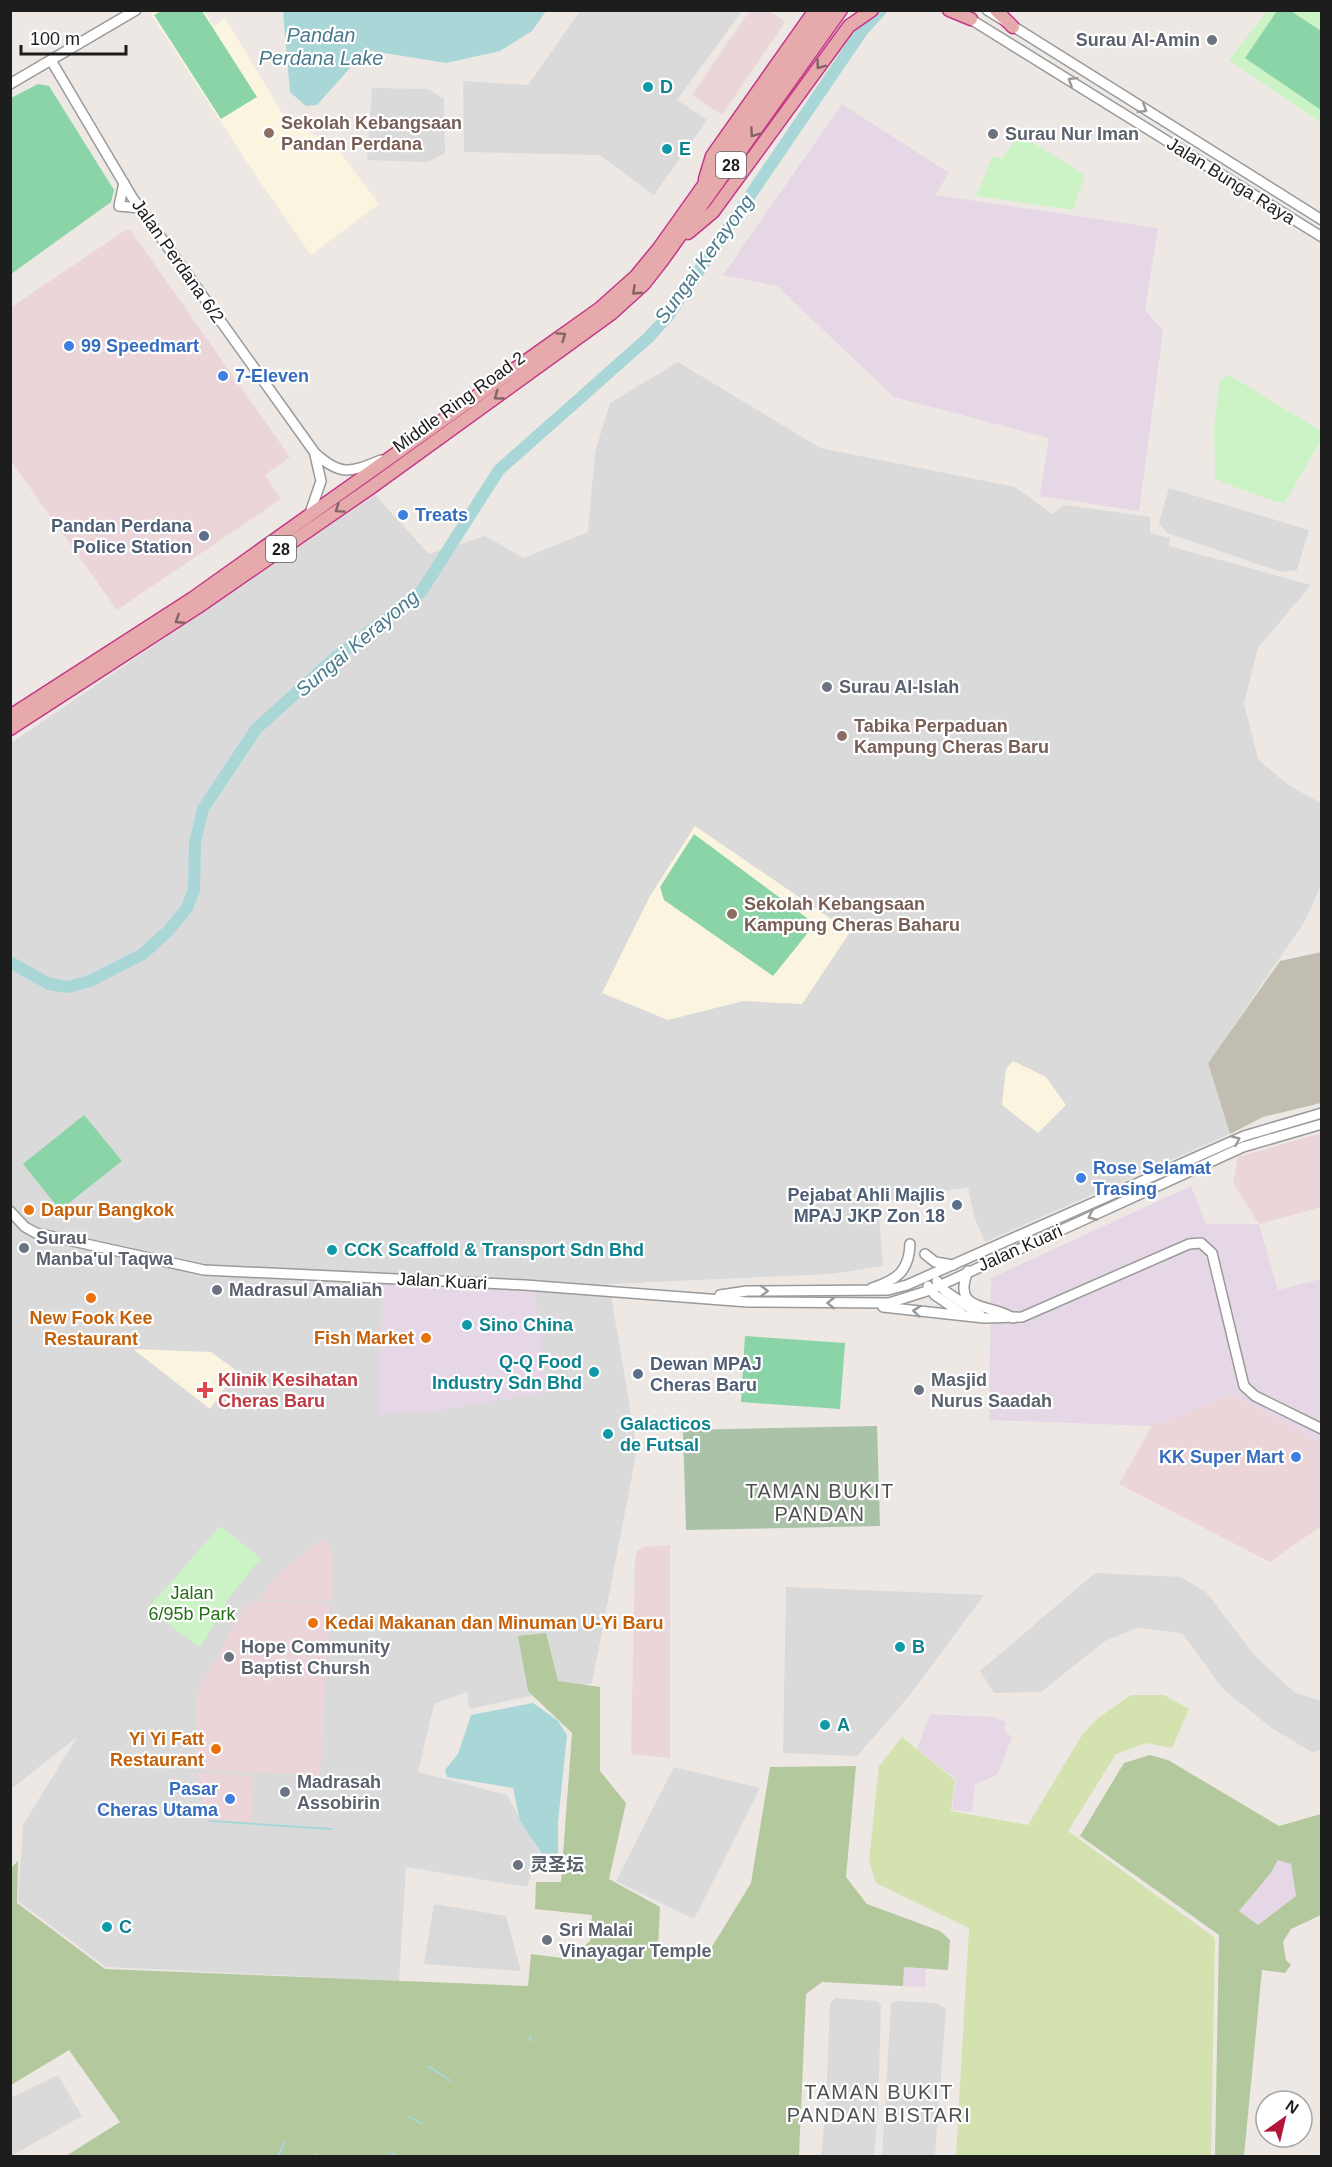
<svg xmlns="http://www.w3.org/2000/svg" width="1332" height="2167" viewBox="0 0 1332 2167" font-family="Arial,'Noto Sans SC',sans-serif">
<style>
.residential{fill:#dbdada}
.commercial{fill:#ecd5d9}
.industrial{fill:#e5d7e5}
.education{fill:#fbf5df}
.construction{fill:#c1bdb1}
.grass{fill:#d4e2af}
.forest{fill:#b4c89d;fill-rule:evenodd}
.cemetery{fill:#aac3a8}
.park{fill:#ccf3c5}
.pitch{fill:#8ad4a7}
.parking{fill:#d9d9d9}
.water{fill:#a9d6d6}
.lines{fill:none;stroke-linecap:round;stroke-linejoin:round}
.stream{stroke:#a9d6d6;stroke-width:2}
.river{stroke:#a9d6d6;stroke-width:12}
.tertiary-casing{stroke:#9a9a9a;stroke-width:12}
.trunk-casing{stroke:#c53788;stroke-width:15}
.tertiary{stroke:#fff;stroke-width:9}
.trunk{stroke:#e6aaac;stroke-width:12}
.oneway{stroke:#826464}
.oneway2{stroke:#999}
.worship-dot{fill:#6b7280;stroke:#fff;stroke-width:2}
.culture-dot{fill:#0f9aa8;stroke:#fff;stroke-width:2}
.education-dot{fill:#8d6e63;stroke:#fff;stroke-width:2}
.shop-dot{fill:#3f7fe0;stroke:#fff;stroke-width:2}
.service-dot{fill:#5c6f8a;stroke:#fff;stroke-width:2}
.food-dot{fill:#e8710a;stroke:#fff;stroke-width:2}
.health-dot{fill:#e0444e;stroke:#fff;stroke-width:2}
.labels{text-anchor:middle;dominant-baseline:central;stroke-width:4.5;stroke-linejoin:round;paint-order:stroke}
.shield{fill:#fff;stroke:#616161;stroke-width:1.5}
.shield-label{font-size:16px;font-weight:bold;fill:#1d1d1d}
.worship-label{font-size:18px;font-weight:bold;fill:#5b616d;stroke:#fff;text-anchor:start}
.culture-label{font-size:18px;font-weight:bold;fill:#0d838f;stroke:#fff;text-anchor:start}
.education-label{font-size:18px;font-weight:bold;fill:#785e54;stroke:#fff;text-anchor:start}
.street-label{font-size:18px;fill:#1d1d1d;stroke:#fff}
.shop-label{font-size:18px;font-weight:bold;fill:#366cbe;stroke:#fff;text-anchor:start}
.service-label{font-size:18px;font-weight:bold;fill:#4e5e75;stroke:#fff;text-anchor:end}
.food-label{font-size:18px;font-weight:bold;fill:#c56008;stroke:#fff;text-anchor:start}
.health-label{font-size:18px;font-weight:bold;fill:#be3a42;stroke:#fff;text-anchor:start}
.park-label{font-size:18px;fill:#246f17;stroke:#fff}
.water-label{font-size:20px;font-style:italic;fill:#4a7a8c;stroke:#fff}
.neighbourhood-label{font-size:20px;letter-spacing:1.5px;fill:#505050;stroke:#fff}
</style>
<rect width="100%" height="100%" fill="#ede8e4"/>
<g class="residential">
<path d="M580,11H742L677,100L707,120L654,195L600,155L464,152L463,81L528,85Z"/>
<path d="M372,88L428,89L444,99L445,153L428,162L367,160Z"/>
<path d="M678,362L820,448L1015,487L1052,514L1065,505L1150,517V533L1170,538L1169,546L1311,585L1258,648L1244,704L1258,759L1288,785L1321,803V885L1305,921L1208,1063L1230,1134L985,1242L974,1217L968,1187L878,1202L883,1266L831,1274L609,1284L637,1450L592,1683L469,1709L467,1692L434,1704L418,1772L507,1795L539,1852L527,1887L406,1867L399,1981L106,1967L18,1901L23,1825L77,1737L11,1789V743L375,495L429,554L485,536L524,558L588,532L595,452L610,403Z"/>
<path d="M1169,488L1309,530L1297,570L1281,572L1167,533L1159,523Z"/>
<path d="M1095,1573L1181,1577L1206,1592L1255,1656L1294,1692L1321,1701V1750L1312,1752L1270,1727L1223,1689L1182,1633L1137,1628L1105,1641L1041,1692L994,1693L980,1671Z"/>
<path d="M786,1587L984,1595L909,1696L857,1756L783,1753Z"/>
<path d="M674,1767L760,1788L694,1919L616,1881Z"/>
<path d="M835,1998L876,2001L881,2005L878,2110L874,2156H821L826,2105L830,2003Z"/>
<path d="M895,2001L937,2003L946,2009L935,2156H882L891,2004Z"/>
<path d="M58,2075L82,2116L11,2156V2098Z"/>
</g>
<g class="commercial">
<path d="M750,10L770,11L785,22L722,115L692,95Z"/>
<path d="M127,229L131,231L290,457L265,475L281,499L117,610L11,461L10,308Z"/>
<path d="M1321,1133V1207L1259,1224L1233,1183L1238,1157Z"/>
<path d="M1231,1395L1321,1442V1526L1270,1562L1119,1484L1152,1426Z"/>
<path d="M322,1538L332,1549V1601L260,1600L271,1581Z"/>
<path d="M670,1545V1758L631,1754L635,1560L637,1551L643,1547Z"/>
<path d="M247,1602L330,1603L320,1776L195,1769L198,1690Z"/>
<path d="M197,1772L254,1776L252,1822L206,1819Z"/>
</g>
<g class="industrial">
<path d="M842,104L949,173L935,195L1158,228L1145,310L1163,331L1139,511L1040,496L1049,438L894,397L777,286L723,275Z"/>
<path d="M1191,1186L1206,1224H1259L1278,1290L1321,1279V1442L1231,1395L1152,1426L989,1420L991,1278Z"/>
<path d="M382,1282L535,1292L548,1392L421,1413L378,1414Z"/>
<path d="M930,1714L994,1717L1005,1722L1004,1731L1012,1737L998,1774L975,1785L972,1812L952,1810L956,1779L917,1749Z"/>
<path d="M1278,1860L1291,1864L1296,1896L1258,1925L1239,1911L1270,1874Z"/>
<path d="M904,1967L926,1969L925,1987L903,1986Z"/>
</g>
<g class="education">
<path d="M156,11H204L214,26L225,18L285,118L336,147L379,204L311,255L254,173L151,14Z"/>
<path d="M695,826L850,932L802,1004L743,1001L668,1020L602,993L650,896Z"/>
<path d="M1013,1061L1046,1077L1066,1105L1038,1133L1002,1105L1006,1069Z"/>
<path d="M133,1349L211,1352L237,1371L210,1409Z"/>
</g>
<path class="construction" d="M1321,952V1103L1263,1117L1230,1134L1208,1063L1280,961Z"/>
<path class="grass" d="M1131,1695H1164L1189,1709L1172,1748L1146,1743L1116,1754L1068,1831L1215,1938L1211,2156H956L969,1928L876,1883L869,1861L879,1766L902,1737L955,1780L951,1811L1028,1825L1082,1735L1097,1719Z"/>
<g class="forest">
<path d="M546,1633L558,1681L600,1687V1771L626,1803L609,1879L660,1907L658,1948L707,1955L751,1883L770,1767L856,1766L846,1877L867,1904L940,1931L950,1940L948,1970L904,1967L903,1986L822,1982L806,1994L799,2156H66L120,2122L69,2050L11,2085L10,1869L18,1861L17,1903L105,1969L528,1986L531,1954L570,1959L590,1941L592,1915L535,1909L536,1882H561L572,1733L528,1691L518,1636Z"/>
<path d="M1150,1755L1168,1760L1279,1826L1321,1814V1915L1291,1929L1283,1942L1286,1960L1291,1965L1285,1973L1262,1970L1244,2156H1215L1219,1935L1080,1836L1124,1763ZM1278,1860L1291,1864L1296,1896L1258,1925L1239,1911L1270,1874Z"/>
</g>
<path class="cemetery" d="M877,1426L880,1526L686,1530L683,1430Z"/>
<g class="park">
<path d="M1267,11H1321V123L1229,60Z"/>
<path d="M1019,134L1085,175L1073,210L976,196L993,156L1002,159Z"/>
<path d="M1229,375L1321,431V440L1285,502H1278L1221,482L1215,477L1214,426L1220,380Z"/>
<path d="M220,1526L261,1558L231,1595L200,1648L148,1608Z"/>
</g>
<g class="pitch">
<path d="M161,11H202L257,97L221,119L154,15Z"/>
<path d="M1277,11H1291L1321,31V110L1245,58Z"/>
<path d="M38,84L49,86L114,190L111,202L11,274V98Z"/>
<path d="M694,834L815,924L773,976L664,900L660,887Z"/>
<path d="M84,1115L122,1161L60,1210L23,1164Z"/>
<path d="M745,1336L845,1343L840,1409L741,1402Z"/>
</g>
<path class="parking" d="M434,1904L506,1916L521,1971L424,1964Z"/>
<g class="water">
<path d="M283,11V10L546,11L532,31L500,51L446,63L366,50L317,105L306,106L290,92Z"/>
<path d="M533,1703L558,1721L567,1735L558,1822V1856H543L520,1821L513,1788L447,1777L445,1770L458,1754L471,1715Z"/>
</g>
<g class="lines">
<g class="stream">
<path d="M210,1821L332,1829"/>
<path d="M530,2036L531,2041"/>
<path d="M428,2066L451,2081"/>
<path d="M408,2116L422,2124"/>
<path d="M391,2152L396,2156"/>
<path d="M278,2156L285,2142"/>
<path d="M315,2156L316,2154"/>
</g>
<path class="river" d="M10,962L49,984L68,987L90,981L143,954L169,930L187,908L194,890L195,843L203,809L256,729L337,656L421,592L499,470L649,337L668,316L862,31L881,10"/>
<defs>
<g id="tertiary">
<path d="M987,10L1322,220"/>
<path d="M967,17L1322,237"/>
<path d="M52,62L132,197L315,453C341,477 351,472 381,460"/>
<path d="M10,84L136,10"/>
<path d="M124,183L119,206L140,208"/>
<path d="M309,516L321,481L315,455"/>
<path d="M10,1211L25,1227L36,1233L204,1270L525,1285L748,1302L889,1303L930,1290L1243,1147L1322,1124"/>
<path d="M925,1254L935,1262L953,1265"/>
<path d="M968,1271C951,1313 991,1303 1013,1318"/>
<path d="M937,1281L945,1291L980,1315"/>
<path d="M928,1286L935,1295L961,1313"/>
<path d="M872,1288C897,1280 909,1271 910,1244"/>
<path d="M720,1295L747,1291L888,1290L907,1285L1244,1136L1322,1113"/>
<path d="M883,1307L984,1318L1022,1317L1189,1244L1201,1243L1212,1253L1244,1386L1255,1396L1322,1429"/>
</g>
<g id="trunk">
<path d="M949,10L971,19"/>
<path d="M996,10L1013,27"/>
<path d="M705,179L712,156L815,10"/>
<path d="M688,233L713,212L849,26L872,10"/>
<path d="M10,716L193,598L599,309L636,276L659,248L828,10"/>
<path d="M10,729L198,607L369,489L611,314L644,284L662,261L841,10"/>
</g>
</defs>
<use href="#tertiary" class="tertiary-casing"/>
<use href="#trunk" class="trunk-casing"/>
<use href="#tertiary" class="tertiary"/>
<use href="#trunk" class="trunk"/>
</g>
<defs><path id="oneway-chevron" d="M-2-3.5L2.5 0L-2 3.5" fill="none" stroke-width="1.6" stroke-linecap="round" stroke-linejoin="round" transform="scale(1.5)"/></defs>
<g class="oneway">
<use href="#oneway-chevron" transform="translate(820 65) rotate(126)"/>
<use href="#oneway-chevron" transform="translate(754 133) rotate(125)"/>
<use href="#oneway-chevron" transform="translate(636 291) rotate(137)"/>
<use href="#oneway-chevron" transform="translate(562 336) rotate(-35)"/>
<use href="#oneway-chevron" transform="translate(498 396) rotate(144)"/>
<use href="#oneway-chevron" transform="translate(339 509) rotate(146)"/>
<use href="#oneway-chevron" transform="translate(179 620) rotate(147)"/>
</g>
<g class="oneway2">
<use href="#oneway-chevron" transform="translate(1072 81) rotate(-148)"/>
<use href="#oneway-chevron" transform="translate(1143 109) rotate(32)"/>
<use href="#oneway-chevron" transform="translate(1236 1140) rotate(-24)"/>
<use href="#oneway-chevron" transform="translate(1092 1216) rotate(156)"/>
<use href="#oneway-chevron" transform="translate(764 1291)"/>
<use href="#oneway-chevron" transform="translate(831 1303) rotate(-179)"/>
<use href="#oneway-chevron" transform="translate(917 1311) rotate(-174)"/>
</g>
<g class="worship-dot">
<circle cx="1212" cy="40" r="6"/>
<circle cx="993" cy="134" r="6"/>
<circle cx="827" cy="687" r="6"/>
<circle cx="24" cy="1248" r="6"/>
<circle cx="217" cy="1290" r="6"/>
<circle cx="919" cy="1390" r="6"/>
<circle cx="229" cy="1657" r="6"/>
<circle cx="285" cy="1792" r="6"/>
<circle cx="518" cy="1865" r="6"/>
<circle cx="547" cy="1940" r="6"/>
</g>
<g class="culture-dot">
<circle cx="648" cy="87" r="6"/>
<circle cx="667" cy="149" r="6"/>
<circle cx="332" cy="1250" r="6"/>
<circle cx="467" cy="1325" r="6"/>
<circle cx="594" cy="1372" r="6"/>
<circle cx="608" cy="1434" r="6"/>
<circle cx="900" cy="1647" r="6"/>
<circle cx="825" cy="1725" r="6"/>
<circle cx="107" cy="1927" r="6"/>
</g>
<g class="education-dot">
<circle cx="269" cy="133" r="6"/>
<circle cx="842" cy="736" r="6"/>
<circle cx="732" cy="914" r="6"/>
</g>
<g class="shop-dot">
<circle cx="69" cy="346" r="6"/>
<circle cx="223" cy="376" r="6"/>
<circle cx="403" cy="515" r="6"/>
<circle cx="1081" cy="1178" r="6"/>
<circle cx="1296" cy="1457" r="6"/>
<circle cx="230" cy="1799" r="6"/>
</g>
<g class="service-dot">
<circle cx="204" cy="536" r="6"/>
<circle cx="957" cy="1205" r="6"/>
<circle cx="638" cy="1374" r="6"/>
</g>
<g class="food-dot">
<circle cx="29" cy="1210" r="6"/>
<circle cx="91" cy="1298" r="6"/>
<circle cx="426" cy="1338" r="6"/>
<circle cx="313" cy="1623" r="6"/>
<circle cx="216" cy="1749" r="6"/>
</g>
<path class="health-dot" d="M202 1381h6v6h6v6h-6v6h-6v-6h-6v-6h6z"/>
<g class="labels">
<g class="shield">
<rect x="716" y="152" width="30" height="26" rx="4.5"/>
<rect x="266" y="536" width="30" height="26" rx="4.5"/>
</g>
<g class="shield-label">
<text x="731" y="165">28</text>
<text x="281" y="549">28</text>
</g>
<g class="worship-label">
<text x="1200" y="40" text-anchor="end">Surau Al-Amin</text>
<text x="1005" y="134">Surau Nur Iman</text>
<text x="839" y="687">Surau Al-Islah</text>
<text x="36" y="1238">Surau<tspan x="36" dy="21">Manba'ul Taqwa</tspan></text>
<text x="229" y="1290">Madrasul Amaliah</text>
<text x="931" y="1380">Masjid<tspan x="931" dy="21">Nurus Saadah</tspan></text>
<text x="241" y="1647">Hope Community<tspan x="241" dy="21">Baptist Chursh</tspan></text>
<text x="297" y="1782">Madrasah<tspan x="297" dy="21">Assobirin</tspan></text>
<text x="530" y="1865">灵圣坛</text>
<text x="559" y="1930">Sri Malai<tspan x="559" dy="21">Vinayagar Temple</tspan></text>
</g>
<g class="culture-label">
<text x="660" y="87">D</text>
<text x="679" y="149">E</text>
<text x="344" y="1250">CCK Scaffold &amp; Transport Sdn Bhd</text>
<text x="479" y="1325">Sino China</text>
<text x="582" y="1362" text-anchor="end">Q-Q Food<tspan x="582" dy="21">Industry Sdn Bhd</tspan></text>
<text x="620" y="1424">Galacticos<tspan x="620" dy="21">de Futsal</tspan></text>
<text x="912" y="1647">B</text>
<text x="837" y="1725">A</text>
<text x="119" y="1927">C</text>
</g>
<g class="education-label">
<text x="281" y="123">Sekolah Kebangsaan<tspan x="281" dy="21">Pandan Perdana</tspan></text>
<text x="854" y="726">Tabika Perpaduan<tspan x="854" dy="21">Kampung Cheras Baru</tspan></text>
<text x="744" y="904">Sekolah Kebangsaan<tspan x="744" dy="21">Kampung Cheras Baharu</tspan></text>
</g>
<g class="street-label">
<text transform="translate(1231 181) rotate(32)">Jalan Bunga Raya</text>
<text transform="translate(178 261) rotate(55)">Jalan Perdana 6/2</text>
<text transform="translate(459 402) rotate(-36)">Middle Ring Road 2</text>
<text transform="translate(1020 1248) rotate(-24)">Jalan Kuari</text>
<text transform="translate(442 1281) rotate(3)">Jalan Kuari</text>
</g>
<g class="shop-label">
<text x="81" y="346">99 Speedmart</text>
<text x="235" y="376">7-Eleven</text>
<text x="415" y="515">Treats</text>
<text x="1093" y="1168">Rose Selamat<tspan x="1093" dy="21">Trasing</tspan></text>
<text x="1284" y="1457" text-anchor="end">KK Super Mart</text>
<text x="218" y="1789" text-anchor="end">Pasar<tspan x="218" dy="21">Cheras Utama</tspan></text>
</g>
<g class="service-label">
<text x="192" y="526">Pandan Perdana<tspan x="192" dy="21">Police Station</tspan></text>
<text x="945" y="1195">Pejabat Ahli Majlis<tspan x="945" dy="21">MPAJ JKP Zon 18</tspan></text>
<text x="650" y="1364" text-anchor="start">Dewan MPAJ<tspan x="650" dy="21">Cheras Baru</tspan></text>
</g>
<g class="food-label">
<text x="41" y="1210">Dapur Bangkok</text>
<text x="91" y="1318" text-anchor="middle">New Fook Kee<tspan x="91" dy="21">Restaurant</tspan></text>
<text x="414" y="1338" text-anchor="end">Fish Market</text>
<text x="325" y="1623">Kedai Makanan dan Minuman U-Yi Baru</text>
<text x="204" y="1739" text-anchor="end">Yi Yi Fatt<tspan x="204" dy="21">Restaurant</tspan></text>
</g>
<g class="health-label">
<text x="218" y="1380">Klinik Kesihatan<tspan x="218" dy="21">Cheras Baru</tspan></text>
</g>
<g class="park-label">
<text x="192" y="1593">Jalan<tspan x="192" dy="21">6/95b Park</tspan></text>
</g>
<g class="water-label">
<text x="321" y="35">Pandan<tspan x="321" dy="23">Perdana Lake</tspan></text>
<text transform="translate(704 259) rotate(-54)">Sungai Kerayong</text>
<text transform="translate(357 643) rotate(-40)">Sungai Kerayong</text>
</g>
<g class="neighbourhood-label">
<text x="820" y="1491">TAMAN BUKIT<tspan x="820" dy="23">PANDAN</tspan></text>
<text x="879" y="2092">TAMAN BUKIT<tspan x="879" dy="23">PANDAN BISTARI</tspan></text>
</g>
</g>
<rect width="1332" height="2167" fill="none" stroke="#1d1d1d" stroke-width="24"/>
<g transform="translate(1284 2119) rotate(34)"><circle r="28" fill="#ffffff" stroke="#a5a5a5" stroke-width="1.5"/>
<path d="M0-4.5L10 22L0 15L-10 22Z" fill="#b4163a"/>
<text y="-9" font-size="16" font-weight="bold" text-anchor="middle" fill="#1d1d1d">N</text>
</g>
<path d="M21 45v9h105v-9" fill="none" stroke="#1d1d1d" stroke-width="3"/>
<text x="30" y="45" font-size="18" fill="#1d1d1d" stroke="#ffffff" stroke-width="4.5" paint-order="stroke">100 m</text>
</svg>
